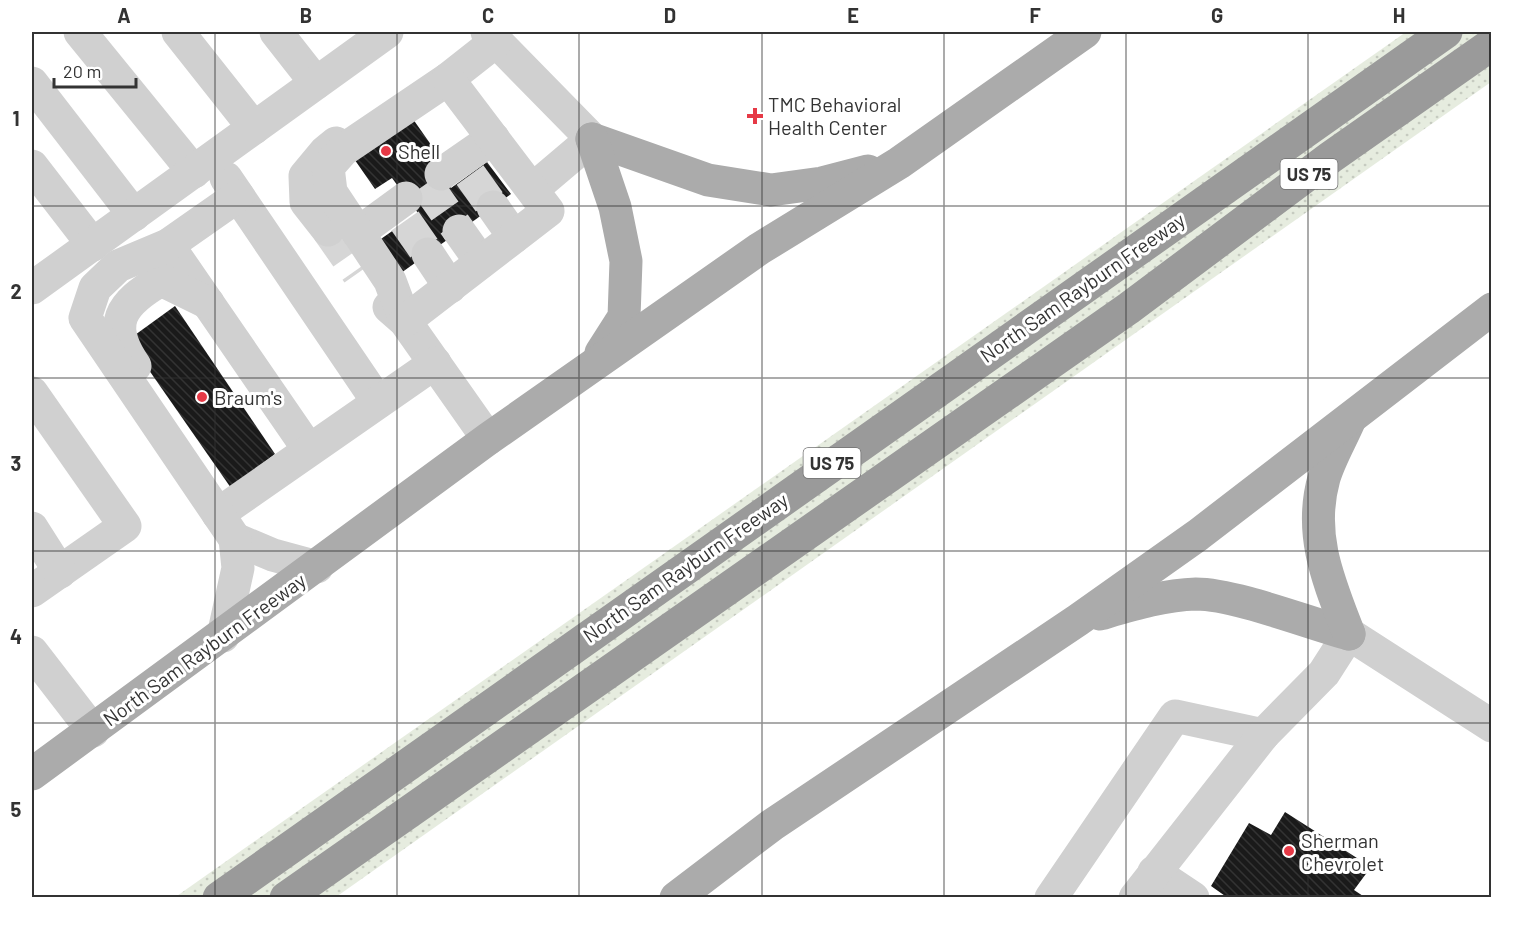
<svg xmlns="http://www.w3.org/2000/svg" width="1523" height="929" viewBox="0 0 1523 929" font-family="Barlow,sans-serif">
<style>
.grass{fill:url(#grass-dots)}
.building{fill:url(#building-back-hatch)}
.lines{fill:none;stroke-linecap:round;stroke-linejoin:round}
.minor-tunnel{stroke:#d6d6d6;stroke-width:33;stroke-dasharray:33 16;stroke-linecap:butt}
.minor{stroke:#d0d0d0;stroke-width:33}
.major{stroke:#ababab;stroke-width:33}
.highway{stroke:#9a9a9a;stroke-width:33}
.grid{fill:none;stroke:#333;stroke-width:1.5;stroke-opacity:0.55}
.poi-dot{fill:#e63946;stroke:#fff;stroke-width:2}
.labels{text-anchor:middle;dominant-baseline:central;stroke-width:6;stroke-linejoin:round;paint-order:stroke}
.shield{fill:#fff;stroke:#707070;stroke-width:1.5}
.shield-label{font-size:18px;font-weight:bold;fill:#333}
.poi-label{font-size:20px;fill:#333;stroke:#fff;text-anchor:start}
.street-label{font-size:20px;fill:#333;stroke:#fff}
.neatline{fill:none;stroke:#333;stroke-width:2}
.grid-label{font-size:20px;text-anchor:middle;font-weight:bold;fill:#333}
</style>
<defs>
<pattern id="grass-dots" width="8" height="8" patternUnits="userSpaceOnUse" patternTransform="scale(1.5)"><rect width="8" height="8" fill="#e6ecdf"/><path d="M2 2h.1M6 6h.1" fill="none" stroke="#c6cbc0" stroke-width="1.8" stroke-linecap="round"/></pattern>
<pattern id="building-back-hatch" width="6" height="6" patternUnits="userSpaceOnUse" patternTransform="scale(1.5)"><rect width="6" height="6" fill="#1a1a1a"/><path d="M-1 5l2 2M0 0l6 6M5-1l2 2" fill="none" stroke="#333"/></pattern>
</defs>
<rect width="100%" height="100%" fill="#fff"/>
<path class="grass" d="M1406,32H1491V82L336,897L174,898Z"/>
<g class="building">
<path d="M408,112L434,149L426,155L451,188L487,162L511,194L401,273L378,241L418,213L392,178L375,189L350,153Z"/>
<path d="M175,306L275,454L231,488L128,340Z"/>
<path d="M1285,812L1371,867L1354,890L1366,898H1228L1211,886L1249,823L1271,835Z"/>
</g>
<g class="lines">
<g class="minor-tunnel">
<path d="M470,175L493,207"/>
<path d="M426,184L459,231"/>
<path d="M405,221L428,254"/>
<path d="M328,230L358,273"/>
</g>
<g class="minor">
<path d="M80,32L194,172"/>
<path d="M178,32L254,128"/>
<path d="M276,32L316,83"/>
<path d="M487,32L592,139L533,189"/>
<path d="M32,83L134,215"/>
<path d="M32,166L93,245"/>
<path d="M441,174L493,138"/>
<path d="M226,178L378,402"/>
<path d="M493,207L514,237"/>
<path d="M328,230L306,202L305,176L325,152L336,143"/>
<path d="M459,231L481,262"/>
<path d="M358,233L406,198"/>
<path d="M168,245L309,450"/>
<path d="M428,254L450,287"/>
<path d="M32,288L387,32"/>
<path d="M389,307L405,321L488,439"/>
<path d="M405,321L390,281L331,192L328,167L343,150L448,79L495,42"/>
<path d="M405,321L548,211L448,79"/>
<path d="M135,366C106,324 120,304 161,280L208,303"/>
<path d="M32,393L125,526L32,591"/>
<path d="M218,514L435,363"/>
<path d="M32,528L60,572"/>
<path d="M235,539L273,555L317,567"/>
<path d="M223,636L238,568L235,539L85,318L95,288L118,266L168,245L238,196"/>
<path d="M32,652L93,731"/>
<path d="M1154,872L1193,898"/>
<path d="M1051,898L1175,716L1263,735"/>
<path d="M1135,898L1263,735L1324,673L1349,634L1492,726"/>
</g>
<g class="major">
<path d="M592,139L708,180L771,190L822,183L868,171"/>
<path d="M592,139L615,207L626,261L624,317L601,353"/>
<path d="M1100,614C1131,605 1163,595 1196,594C1234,594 1309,623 1349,634"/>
<path d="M1349,634C1329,582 1308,535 1324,478C1330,458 1342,438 1350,419"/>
<path d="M32,774L488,439L759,249L899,163L1085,32"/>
<path d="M676,898L772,825L1078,620L1198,535L1492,309"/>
</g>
<g class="highway">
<path d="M219,898L1446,32"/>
<path d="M286,898L1129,308L1331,157L1492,44"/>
</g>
</g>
<path class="grid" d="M215,32V898M397,32V898M579,32V898M762,32V898M944,32V898M1126,32V898M1308,32V898M32,206H1492M32,378H1492M32,551H1492M32,723H1492"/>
<g class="poi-dot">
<path d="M752 107h6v6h6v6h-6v6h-6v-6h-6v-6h6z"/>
<circle cx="386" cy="151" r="6"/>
<circle cx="202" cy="397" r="6"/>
<circle cx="1289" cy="851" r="6"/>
</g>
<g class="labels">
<g class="shield">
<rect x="1280.5" y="159" width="57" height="30" rx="4.5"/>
<rect x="803.5" y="448" width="57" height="30" rx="4.5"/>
</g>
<g class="shield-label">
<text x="1309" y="174">US 75</text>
<text x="832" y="463">US 75</text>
</g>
<g class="poi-label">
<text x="768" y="104">TMC Behavioral<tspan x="768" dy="23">Health Center</tspan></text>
<text x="398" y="151">Shell</text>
<text x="214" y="397">Braum's</text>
<text x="1301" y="840">Sherman<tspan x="1301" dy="23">Chevrolet</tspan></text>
</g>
<g class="street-label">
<text transform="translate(1082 287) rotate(-35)">North Sam Rayburn Freeway</text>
<text transform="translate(685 567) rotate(-35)">North Sam Rayburn Freeway</text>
<text transform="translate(204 649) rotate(-36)">North Sam Rayburn Freeway</text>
</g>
</g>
<rect width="1523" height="929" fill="none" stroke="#ffffff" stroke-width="66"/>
<path d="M54 78v9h82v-9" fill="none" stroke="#333333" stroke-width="3"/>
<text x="63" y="78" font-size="18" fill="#333333" stroke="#ffffff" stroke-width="4.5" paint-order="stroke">20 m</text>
<rect x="33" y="33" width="1457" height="863" class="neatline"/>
<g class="grid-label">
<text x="124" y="23">A</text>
<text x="306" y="23">B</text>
<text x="488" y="23">C</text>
<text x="670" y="23">D</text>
<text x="853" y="23">E</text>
<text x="1035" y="23">F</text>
<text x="1217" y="23">G</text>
<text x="1399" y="23">H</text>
<text x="16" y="126">1</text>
<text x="16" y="299">2</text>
<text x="16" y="471">3</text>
<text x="16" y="644">4</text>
<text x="16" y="817">5</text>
</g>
</svg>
